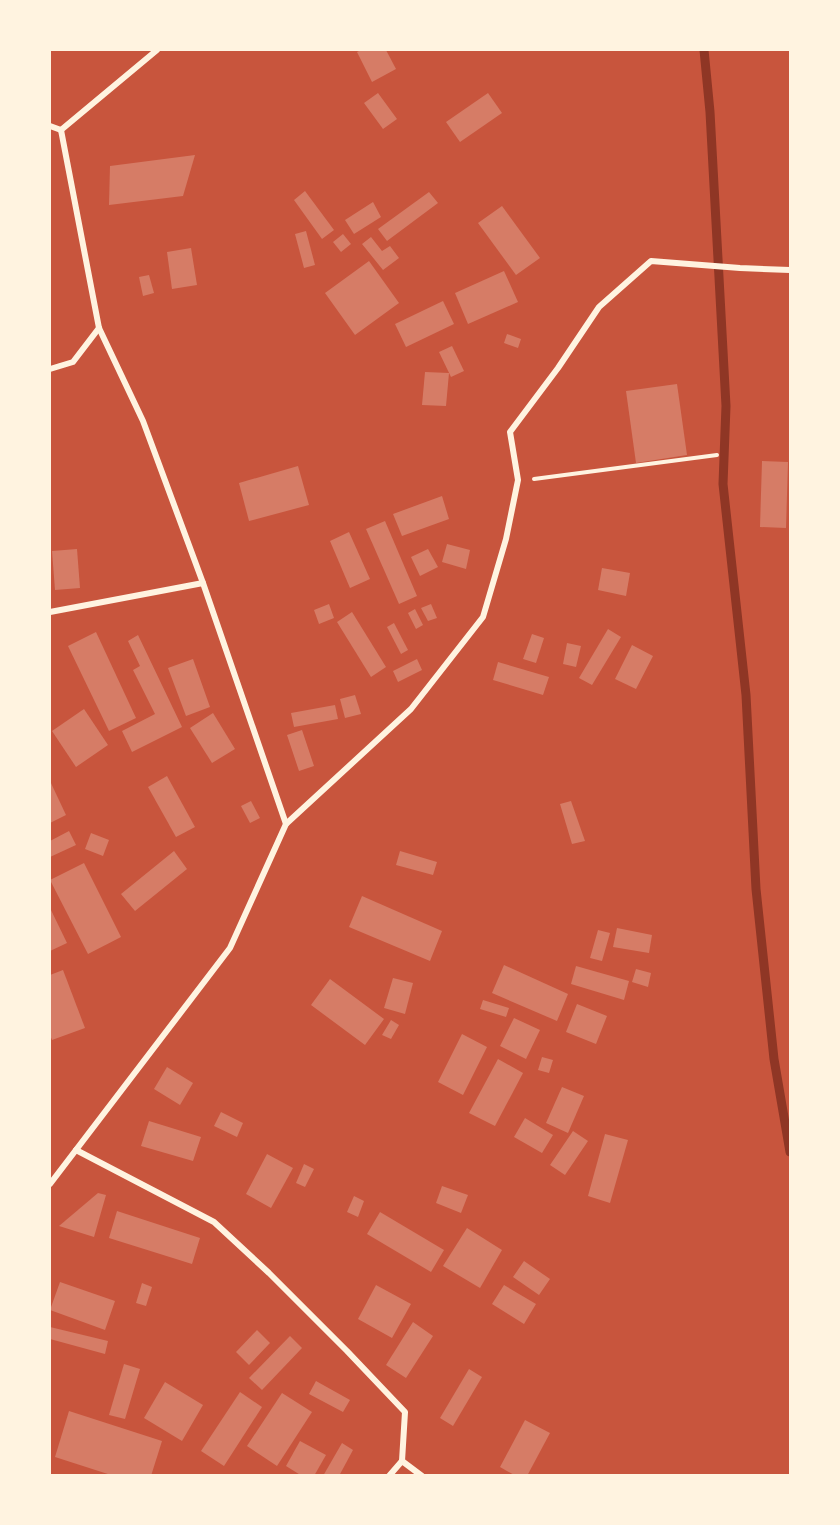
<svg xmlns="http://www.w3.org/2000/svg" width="840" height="1525" viewBox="0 0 840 1525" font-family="'Golos Text',sans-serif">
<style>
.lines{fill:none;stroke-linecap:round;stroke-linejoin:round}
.stream{stroke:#8f3625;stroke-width:9}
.building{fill:#d67c66}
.path{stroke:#fff3e0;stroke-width:4}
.minor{stroke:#fff3e0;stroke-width:6}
</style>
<rect width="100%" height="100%" fill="#c8553d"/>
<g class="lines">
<path class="stream" d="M704,50L710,112L726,406L723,484L746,695L756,889L774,1059L790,1152"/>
</g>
<g class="building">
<path d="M361,50H386L396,69L372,82L357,52Z"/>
<path d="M378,93L397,119L383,129L364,103Z"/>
<path d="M488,93L502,113L460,142L446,122Z"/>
<path d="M195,155L183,196L109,205L110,166Z"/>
<path d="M305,191L334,230L322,239L294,200Z"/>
<path d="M429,192L438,203L387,241L378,229Z"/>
<path d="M373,202L381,217L354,234L345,220Z"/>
<path d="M502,206L540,258L516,275L478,223Z"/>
<path d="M306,231L315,265L304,268L295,234Z"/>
<path d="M343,234L351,244L341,252L333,242Z"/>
<path d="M371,237L382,251L390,246L399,258L383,270L362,244Z"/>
<path d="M191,248L197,285L172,289L167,252Z"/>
<path d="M369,261L399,303L355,335L325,293Z"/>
<path d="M504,271L518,302L468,324L455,293Z"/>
<path d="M149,275L154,293L143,296L139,277Z"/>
<path d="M443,301L454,324L406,347L395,324Z"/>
<path d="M507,334L521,339L518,348L504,343Z"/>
<path d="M452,346L464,371L451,377L439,352Z"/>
<path d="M425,372L449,373L446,406L422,405Z"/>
<path d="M677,384L687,455L636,463L626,391Z"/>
<path d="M762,461L788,462L786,528L760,527Z"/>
<path d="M298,466L309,505L249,521L239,483Z"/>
<path d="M442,496L449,519L402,536L393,514Z"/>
<path d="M385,521L417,596L399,604L366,529Z"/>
<path d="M349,532L370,579L350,588L330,541Z"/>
<path d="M447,544L470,550L466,569L442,562Z"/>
<path d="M77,549L80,588L55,590L52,551Z"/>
<path d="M428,549L438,567L420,576L411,557Z"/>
<path d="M602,568L630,573L626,596L598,590Z"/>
<path d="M329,604L334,618L319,624L314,610Z"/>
<path d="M431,604L437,618L428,621L421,608Z"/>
<path d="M415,609L423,625L416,629L408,613Z"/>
<path d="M352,612L386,667L371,677L337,622Z"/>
<path d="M394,623L408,650L401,654L387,627Z"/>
<path d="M608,629L621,637L592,685L579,678Z"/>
<path d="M96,632L136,718L109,731L68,646Z"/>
<path d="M532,634L544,638L536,663L523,659Z"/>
<path d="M138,635L182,727L132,752L122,731L155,714L133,670L140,666L128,641Z"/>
<path d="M567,643L581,646L576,667L563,664Z"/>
<path d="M632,645L653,656L636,689L615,679Z"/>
<path d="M193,659L210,707L186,716L168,668Z"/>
<path d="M417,659L422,670L398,682L393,671Z"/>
<path d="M498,662L549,677L543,695L493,680Z"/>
<path d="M355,695L361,714L345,718L340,699Z"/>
<path d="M335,705L338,719L294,727L291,713Z"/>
<path d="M84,709L108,745L76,767L52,731Z"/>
<path d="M213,713L235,749L212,763L190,728Z"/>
<path d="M302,730L314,766L299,771L287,735Z"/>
<path d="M167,776L195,827L176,837L148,787Z"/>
<path d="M50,781L66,815L50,823Z"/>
<path d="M251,801L260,818L250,823L241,806Z"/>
<path d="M571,801L585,841L572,844L560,804Z"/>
<path d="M69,831L76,845L50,857V841Z"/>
<path d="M91,833L109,840L103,856L85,849Z"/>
<path d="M174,851L187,869L135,911L121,894Z"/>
<path d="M400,851L437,862L433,875L396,865Z"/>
<path d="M84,863L121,937L88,954L50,880Z"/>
<path d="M362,896L442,931L430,961L349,927Z"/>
<path d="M50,908L67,943L50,951Z"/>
<path d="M617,928L652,935L649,953L613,947Z"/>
<path d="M598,930L610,933L602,961L590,958Z"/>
<path d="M504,965L568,994L557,1021L492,993Z"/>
<path d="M576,966L629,981L624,1000L571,984Z"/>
<path d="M636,969L651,973L648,987L632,982Z"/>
<path d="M63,970L85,1028L52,1040L50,1035V975Z"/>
<path d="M393,978L413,983L405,1014L384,1008Z"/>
<path d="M330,979L384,1019L365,1045L311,1005Z"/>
<path d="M483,1000L509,1008L506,1017L480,1009Z"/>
<path d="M577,1004L607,1016L596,1044L566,1032Z"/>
<path d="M514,1018L540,1030L526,1059L500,1046Z"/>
<path d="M391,1020L399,1025L391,1039L382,1035Z"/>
<path d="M462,1034L487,1047L463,1095L438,1082Z"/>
<path d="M542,1057L553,1060L549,1073L538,1070Z"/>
<path d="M498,1059L523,1073L495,1126L469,1113Z"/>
<path d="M167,1067L193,1083L180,1105L154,1089Z"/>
<path d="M562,1087L584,1096L568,1133L546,1123Z"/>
<path d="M221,1112L243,1123L237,1137L214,1126Z"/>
<path d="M525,1118L553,1135L542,1153L514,1137Z"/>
<path d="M149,1121L201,1137L193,1161L141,1146Z"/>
<path d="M573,1131L588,1141L565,1175L550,1165Z"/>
<path d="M605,1134L628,1140L610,1203L588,1196Z"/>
<path d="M267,1154L293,1168L271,1208L246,1194Z"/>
<path d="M304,1164L314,1169L305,1187L296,1183Z"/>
<path d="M442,1186L468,1195L461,1213L436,1203Z"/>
<path d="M98,1193L106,1195L94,1237L59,1226Z"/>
<path d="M354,1196L364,1201L358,1217L347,1212Z"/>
<path d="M117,1211L200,1238L192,1264L109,1238Z"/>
<path d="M380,1212L444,1250L431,1272L367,1234Z"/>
<path d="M467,1228L502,1250L480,1288L443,1266Z"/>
<path d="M524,1261L550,1279L539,1295L513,1277Z"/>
<path d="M60,1282L115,1301L105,1330L50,1310Z"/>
<path d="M142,1283L152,1287L146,1306L136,1303Z"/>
<path d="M376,1285L411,1304L392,1338L358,1319Z"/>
<path d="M504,1285L536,1304L524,1324L492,1304Z"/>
<path d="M413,1322L433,1336L406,1378L386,1365Z"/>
<path d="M50,1327L108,1341L105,1354L50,1339Z"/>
<path d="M257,1330L270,1343L249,1365L236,1352Z"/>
<path d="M290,1336L302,1348L262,1390L249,1378Z"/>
<path d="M124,1364L140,1369L125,1419L109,1415Z"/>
<path d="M469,1369L482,1377L453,1426L440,1418Z"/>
<path d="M316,1381L350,1400L343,1412L309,1394Z"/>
<path d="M165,1382L203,1405L182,1441L144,1418Z"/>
<path d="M240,1392L262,1407L224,1466L201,1451Z"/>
<path d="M282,1393L312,1412L277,1466L247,1446Z"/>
<path d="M69,1411L162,1441L151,1476H114L55,1457Z"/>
<path d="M525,1420L550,1433L527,1476H516L500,1467Z"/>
<path d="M300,1441L326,1455L314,1476H302L286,1466Z"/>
<path d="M342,1443L353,1450L339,1476H323Z"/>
</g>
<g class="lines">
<path class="path" d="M534,479L717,455"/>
<g class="minor">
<path d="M50,126L61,130"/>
<path d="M61,130L99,328L143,421L203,583L286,824"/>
<path d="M61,130L157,50"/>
<path d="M50,369L73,362L99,328"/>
<path d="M50,612L203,583"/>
<path d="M76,1150L214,1222L269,1273L347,1351L405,1412L402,1461"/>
<path d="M50,1184L230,948L286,824L411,709L483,617L506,539L518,480L510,432L558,368L599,307L651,261L740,268L790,270"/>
<path d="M389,1476L402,1461L422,1476"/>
</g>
</g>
<rect width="840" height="1525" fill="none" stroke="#fff3e0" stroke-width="102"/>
</svg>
